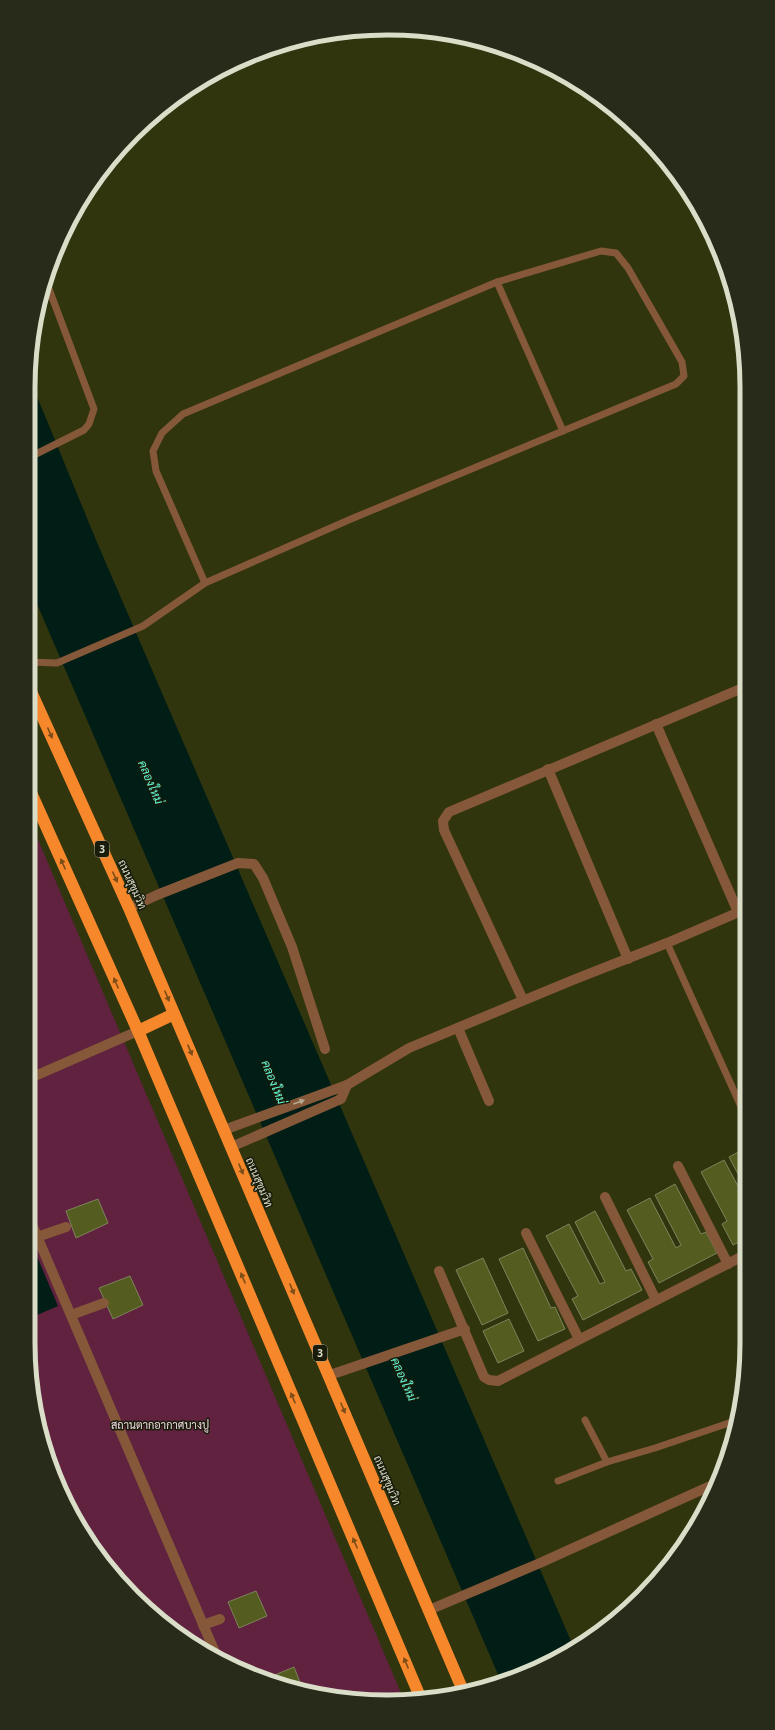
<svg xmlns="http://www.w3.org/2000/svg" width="775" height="1730" viewBox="0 0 775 1730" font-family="'Open Sans',Sarabun,sans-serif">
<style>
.green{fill:#60223e}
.water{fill:#001d16}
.building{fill:#555c1f;stroke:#7d835b}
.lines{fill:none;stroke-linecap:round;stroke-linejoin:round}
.lane{stroke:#855839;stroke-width:7}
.street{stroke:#855839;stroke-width:10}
.highway{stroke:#f6882b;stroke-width:12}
.oneway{fill:#7c4c19}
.oneway2{fill:#b8a88f}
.labels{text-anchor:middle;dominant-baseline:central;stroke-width:3;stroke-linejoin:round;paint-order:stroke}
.shield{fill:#191b0b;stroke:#a0a490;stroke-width:1}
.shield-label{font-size:10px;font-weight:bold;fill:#dadec9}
.street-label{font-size:11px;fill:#dadec9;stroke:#191b0b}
.park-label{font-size:11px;fill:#f1dae2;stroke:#191b0b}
.water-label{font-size:12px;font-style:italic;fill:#63f7d5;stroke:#191b0b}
.rim{fill:none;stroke:#dadec9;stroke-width:5}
</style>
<rect width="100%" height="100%" fill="#30350e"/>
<path class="green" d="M28,816L404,1700L387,1702L318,1695L208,1654L117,1579L76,1522L47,1458L28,1342Z"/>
<g class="water">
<path d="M29,377L96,540L574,1648L567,1654L500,1679L28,583Z"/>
<path d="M28,1235L58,1306L28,1319Z"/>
</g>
<g class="building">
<path d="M746,1148L747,1191L729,1157Z"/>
<path d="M724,1160L747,1203V1238L733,1245L722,1224L727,1221L701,1172Z"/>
<path d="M675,1184L701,1234L706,1232L717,1253L659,1283L648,1262L653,1259L627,1210L650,1198L676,1248L681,1245L655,1195Z"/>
<path d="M98,1199L108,1223L76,1238L66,1211Z"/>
<path d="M595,1211L626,1271L631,1269L642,1290L583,1320L572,1299L578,1296L546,1236L569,1224L600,1284L605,1282L575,1222Z"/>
<path d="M523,1248L551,1308L555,1307L565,1329L538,1341L499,1259Z"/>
<path d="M483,1258L508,1313L482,1325L456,1270Z"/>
<path d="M130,1276L143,1305L113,1319L99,1288Z"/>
<path d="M509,1319L524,1351L498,1363L483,1331Z"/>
<path d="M256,1591L267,1616L239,1628L228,1602Z"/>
<path d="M294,1667L303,1690L270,1677Z"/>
</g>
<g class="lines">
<g class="lane">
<path d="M497,282L563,431"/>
<path d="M28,458L84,430L89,424L94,409L46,281"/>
<path d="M28,662L57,663L143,626L205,583L351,519L676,384L684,376L682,362L628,268L616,253L601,251L497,282L183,414L162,433L153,451L156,471L205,583"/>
<path d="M667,943L743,1111"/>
<path d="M747,1323L744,1324L747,1330"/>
<path d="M585,1420L607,1462L655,1448L729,1423"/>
<path d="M733,1436L729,1423L738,1420"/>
<path d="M558,1481L607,1462"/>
</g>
<g class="street">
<path d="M656,724L738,912"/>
<path d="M548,769L628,959"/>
<path d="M129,908L157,895L238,863L254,864L263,878L292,947L325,1049"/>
<path d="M523,1000L444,830L443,821L449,812L745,687"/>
<path d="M458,1028L489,1101"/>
<path d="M28,1079L138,1031"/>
<path d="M224,1130L347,1085L409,1048L573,980L667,943L746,909"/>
<path d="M231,1147L341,1099L347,1085"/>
<path d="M678,1166L728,1264"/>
<path d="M605,1197L656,1300"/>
<path d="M28,1215L217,1657"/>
<path d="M526,1233L579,1339"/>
<path d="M37,1237L66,1227"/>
<path d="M439,1271L484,1377L489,1380L498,1381L747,1254"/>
<path d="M71,1315L104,1303"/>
<path d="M330,1375L465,1329"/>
<path d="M429,1610L540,1563L719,1482"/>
<path d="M203,1625L220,1619"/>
</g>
<g class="highway">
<path d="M28,685L129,908L464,1693"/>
<path d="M28,786L138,1031L421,1699"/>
<path d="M138,1031L174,1014"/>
</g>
</g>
<defs><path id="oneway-solid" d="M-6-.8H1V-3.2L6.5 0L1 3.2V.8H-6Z"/></defs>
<g class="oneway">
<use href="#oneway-solid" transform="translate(50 733) rotate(66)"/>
<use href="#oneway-solid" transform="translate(63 864) rotate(-114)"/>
<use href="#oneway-solid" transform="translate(115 877) rotate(66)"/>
<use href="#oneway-solid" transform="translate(116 983) rotate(-114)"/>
<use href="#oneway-solid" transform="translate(167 996) rotate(67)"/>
<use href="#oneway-solid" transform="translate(190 1050) rotate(67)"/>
<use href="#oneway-solid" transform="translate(241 1169) rotate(67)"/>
<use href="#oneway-solid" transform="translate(243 1278) rotate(-113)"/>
<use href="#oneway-solid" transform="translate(292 1289) rotate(67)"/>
<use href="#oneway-solid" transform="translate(293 1398) rotate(-113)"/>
<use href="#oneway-solid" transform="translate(343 1408) rotate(67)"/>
<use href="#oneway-solid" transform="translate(355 1543) rotate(-113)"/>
<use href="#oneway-solid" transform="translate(406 1663) rotate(-113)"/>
</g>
<use class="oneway2" href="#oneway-solid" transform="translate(299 1102) rotate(-20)"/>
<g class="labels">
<g class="shield">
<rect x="95" y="841" width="14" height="16" rx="3"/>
<rect x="313" y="1345" width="14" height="16" rx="3"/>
</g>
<g class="shield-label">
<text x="102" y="849">3</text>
<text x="320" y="1353">3</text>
</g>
<g class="street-label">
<text transform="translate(133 884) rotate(66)">ถนนสุขุมวิท</text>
<text transform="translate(260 1182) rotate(67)">ถนนสุขุมวิท</text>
<text transform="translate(388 1480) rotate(67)">ถนนสุขุมวิท</text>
</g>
<g class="park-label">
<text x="160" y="1424">สถานตากอากาศบางปู</text>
</g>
<g class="water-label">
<text transform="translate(151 782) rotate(67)">คลองใหม่</text>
<text transform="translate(274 1082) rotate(68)">คลองใหม่</text>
<text transform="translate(404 1379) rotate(66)">คลองใหม่</text>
</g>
</g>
<path d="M0 0H775V1730H0ZM387 35H388A352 352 0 0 1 740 387V1343A352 352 0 0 1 388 1695H387A352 352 0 0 1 35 1343V387A352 352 0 0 1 387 35Z" fill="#282b1a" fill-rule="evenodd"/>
<path class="rim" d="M387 35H388A352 352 0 0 1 740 387V1343A352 352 0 0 1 388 1695H387A352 352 0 0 1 35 1343V387A352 352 0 0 1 387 35Z"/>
</svg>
